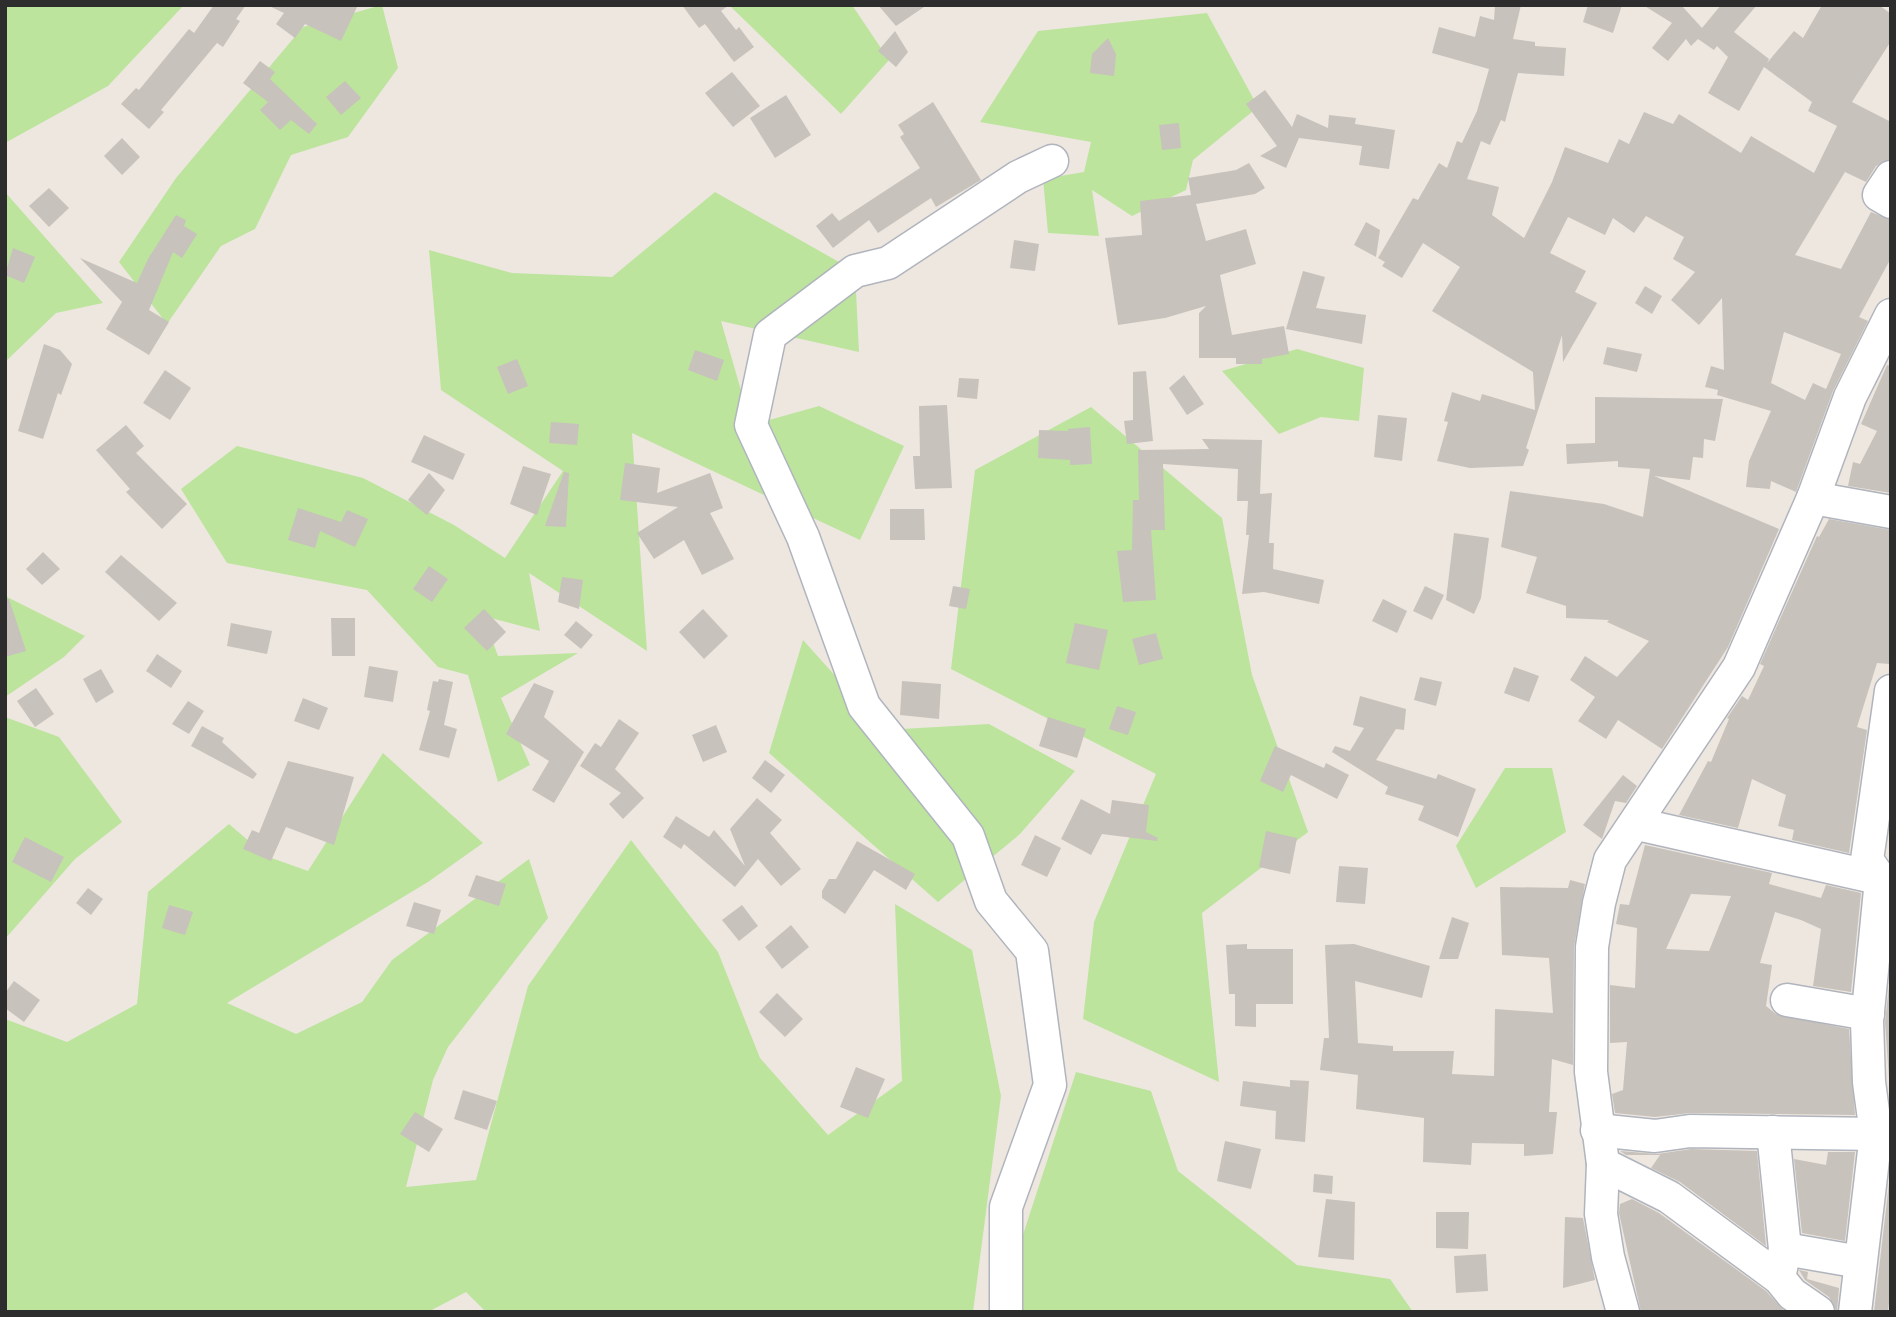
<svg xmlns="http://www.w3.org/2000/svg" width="1896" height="1317" viewBox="0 0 1896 1317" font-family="'Source Sans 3',sans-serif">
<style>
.green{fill:#bce49d}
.building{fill:#c7c2bb;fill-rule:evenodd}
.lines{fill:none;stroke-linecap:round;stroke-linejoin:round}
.minor-casing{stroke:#b0b4bd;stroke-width:35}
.minor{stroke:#fff;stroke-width:32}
</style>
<rect width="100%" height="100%" fill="#eee7e0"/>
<g class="green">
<path d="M5,5H184L108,86L5,143Z"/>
<path d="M382,5L398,68L348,137L291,155L255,229L221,246L167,324L119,262L176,178L303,27Z"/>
<path d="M729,5H852L889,60L841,114Z"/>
<path d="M1207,13L1258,107L1193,160L1186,190L1132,216L1092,190L1099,236L1048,233L1043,179L1084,172L1091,142L980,122L1038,31Z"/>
<path d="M5,192L103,303L56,313L5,362Z"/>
<path d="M715,192L855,271L859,352L721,321L751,425L819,406L904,446L860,540L632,433L647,651L529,573L540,631L483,616L498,656L578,653L501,698L530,765L498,782L468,675L438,667L367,590L227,563L181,489L237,446L363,478L454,525L505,558L563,471L441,390L429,250L512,273L612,277Z"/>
<path d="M1297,349L1364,368L1359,421L1321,417L1279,434L1222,371Z"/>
<path d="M1091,407L1222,518L1252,675L1308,832L1202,913L1219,1082L1083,1019L1094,922L1156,774L951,669L975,470Z"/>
<path d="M5,596L85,636L64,657L5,697Z"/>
<path d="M803,640L884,730L989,724L1075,771L1020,834L938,902L769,753Z"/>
<path d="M5,717L59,737L122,822L75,859L5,939Z"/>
<path d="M383,753L483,843L428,882L227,1003L296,1034L362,1002L392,960L529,859L548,918L448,1047L433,1080L406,1187L476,1180L528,986L631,840L718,952L760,1058L828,1135L902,1081L895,904L972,950L1001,1096L973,1312H486L466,1292L428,1312H5V1019L67,1042L137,1004L148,892L229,824L266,856L308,871Z"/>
<path d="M1505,768H1552L1566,832L1476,888L1456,846Z"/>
<path d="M1076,1072L1151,1091L1178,1171L1297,1265L1390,1279L1413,1312H1012L1006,1287Z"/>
</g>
<g class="building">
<path d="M214,5H246L236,19L240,21L223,47L217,43L161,110L164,112L149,129L121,104L136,88L139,90L189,29L194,33Z"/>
<path d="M267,5H358L341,41L305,24L295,38L276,24L284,13Z"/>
<path d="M682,5H729L721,11L736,30L739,27L754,47L734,62L705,24L699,28Z"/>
<path d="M878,5H927L896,26Z"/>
<path d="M1495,5H1521L1513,39L1535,42V46L1566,48L1564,76L1518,73L1505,122L1501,120L1490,145L1481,141L1467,179L1499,187L1492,215L1524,238L1552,182L1565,147L1608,163L1619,139L1629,144L1644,112L1673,124L1679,114L1741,153L1751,136L1814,173L1837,126L1808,111L1812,102L1764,67L1739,111L1708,93L1728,57L1717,46L1714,50L1698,39L1691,46L1686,39L1668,61L1652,48L1672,23L1643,5H1681L1702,28L1721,5H1757L1734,32L1769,59L1767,63L1794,31L1803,38L1822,5H1879L1891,14V41L1852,102L1891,122V159L1876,166L1866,182L1845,172L1795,255L1841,269L1871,212L1891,220V258L1859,317L1868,321L1833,391L1796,492L1771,481L1770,489L1746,487L1749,461L1771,411L1717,395L1718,390L1705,387L1711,366L1724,370L1722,298L1699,325L1671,300L1695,272L1673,259L1684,237L1646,216L1634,233L1613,218L1605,235L1568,217L1550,253L1586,271L1575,292L1597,303L1563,362L1562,335L1526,448L1529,450L1523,466L1470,468L1437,461L1448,422L1444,421L1452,392L1480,401L1482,394L1535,410L1533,372L1432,311L1460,267L1423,243L1402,278L1382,266L1385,262L1378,258L1413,198L1418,200L1439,163L1447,168L1457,141L1462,143L1477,111L1489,69L1432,53L1439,27L1475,37L1480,16L1494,20ZM1784,332L1841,354L1826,389L1813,383L1805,400L1771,383Z"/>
<path d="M1588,5H1622L1613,33L1583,22Z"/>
<path d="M895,31L908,52L896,67L878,51Z"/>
<path d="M1108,38L1116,54L1114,76L1090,73L1092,54Z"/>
<path d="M260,61L275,72L270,79L317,124L309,134L291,120L280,130L260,110L268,102L243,83Z"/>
<path d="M732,72L760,106L733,127L705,93Z"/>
<path d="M345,81L361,98L341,115L326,97Z"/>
<path d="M1265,90L1292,127L1297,114L1328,128L1329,115L1356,118L1355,124L1395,130L1389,169L1359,165L1362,146L1299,138L1286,168L1260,156L1277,146L1246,104Z"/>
<path d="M786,95L811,135L775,158L750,118Z"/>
<path d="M933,102L981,180L936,207L931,198L878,233L869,220L833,248L816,226L832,213L839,221L920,168L900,137L904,134L898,125Z"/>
<path d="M1179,123L1181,148L1162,150L1159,125Z"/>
<path d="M122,138L140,157L122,175L104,156Z"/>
<path d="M1249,163L1265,188L1255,194L1196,204L1206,241L1246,229L1256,264L1220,275L1232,335L1284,326L1289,354L1262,359V364H1236V358H1199V313L1206,306L1165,318L1118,325L1105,238L1142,235L1140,201L1191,195L1188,178L1236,170Z"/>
<path d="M49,188L69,208L49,227L29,206Z"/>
<path d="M176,215L186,220L184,226L197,234L182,258L173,252L149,310L169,322L149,355L106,329L122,302L80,258L137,283L148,259Z"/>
<path d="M1366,222L1380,230L1376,257L1354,245Z"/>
<path d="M1014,240L1039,244L1035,271L1010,268Z"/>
<path d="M13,248L35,257L24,283L5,275Z"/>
<path d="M1303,271L1325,277L1316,308L1366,315L1362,344L1286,329Z"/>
<path d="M1645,286L1662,296L1652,314L1635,303Z"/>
<path d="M44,344L60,350L72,364L61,395L58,393L43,439L18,431Z"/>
<path d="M1607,347L1642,354L1637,372L1603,364Z"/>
<path d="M695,350L724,360L717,381L688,370Z"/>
<path d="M517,359L528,386L508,394L497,367Z"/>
<path d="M1887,365L1891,366V493L1848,486L1853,462L1860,464L1877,431L1861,424Z"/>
<path d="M165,370L191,388L170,420L143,403Z"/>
<path d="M1146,371L1153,441L1127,444L1124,421L1133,420V372Z"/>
<path d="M1184,375L1204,404L1187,415L1169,388Z"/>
<path d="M959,378L979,379L977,399L957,397Z"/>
<path d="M1595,397L1723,399L1715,441L1704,439L1703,458L1693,457L1690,480L1654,476L1779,529L1728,647L1662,749L1618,720L1606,739L1578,721L1595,697L1570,680L1585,656L1617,677L1649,641L1607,622L1609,620L1566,618V606L1526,593L1537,557L1501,547L1510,491L1604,504L1643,517L1650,469L1618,467V461L1567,464L1566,444L1595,443Z"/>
<path d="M947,405L952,488L915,489L913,456H920L919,406Z"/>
<path d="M1378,415L1407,418L1402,461L1374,457Z"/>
<path d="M551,422L579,424L577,445L549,443Z"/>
<path d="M126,425L144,446L136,453L187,504L162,529L126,492L130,489L96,450Z"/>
<path d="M1090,427L1092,464L1070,465V460L1038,458L1039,430L1068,431V429Z"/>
<path d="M424,435L465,454L453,480L411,462Z"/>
<path d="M1202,439L1262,440L1260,494L1272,493L1269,543H1274L1273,569L1324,580L1319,604L1264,592L1242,594L1249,535H1246L1248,501H1237L1238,469L1163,464L1165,530H1151L1156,600L1123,602L1117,551L1132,550L1133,500H1139L1138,450L1209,449Z"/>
<path d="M625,463L660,468L657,493L710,473L723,508L710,513L734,559L702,575L684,540L654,559L637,533L678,507L620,500Z"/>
<path d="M523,466L551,474L537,515L510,504Z"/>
<path d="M564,472L569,473L566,527L545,526Z"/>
<path d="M429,473L445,490L427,515L408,500Z"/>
<path d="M298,508L341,522L347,510L368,519L355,547L320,531L315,548L288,540Z"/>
<path d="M890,509H924L925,540H890Z"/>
<path d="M1829,519L1891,530V651L1889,664L1877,663L1857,727L1867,730L1849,853L1792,840L1794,830L1778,826L1786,795L1752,779L1738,828L1679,815L1708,761L1711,762L1729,719L1727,718L1742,696L1748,700L1764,666L1760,664L1817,536L1819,537Z"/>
<path d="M1454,533L1489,538L1481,598L1474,614L1446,600Z"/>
<path d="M43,552L60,569L42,585L26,569Z"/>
<path d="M121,555L177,603L159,621L105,572Z"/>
<path d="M429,566L448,579L432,602L413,589Z"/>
<path d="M562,577L583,580L579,609L558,602Z"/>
<path d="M953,586L970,589L966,609L949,606Z"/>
<path d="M1425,586L1444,595L1432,620L1413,611Z"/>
<path d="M5,599H9L26,651L5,657Z"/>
<path d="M1383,599L1407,611L1397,633L1372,621Z"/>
<path d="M484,609L506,632L487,651L464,628Z"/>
<path d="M703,609L728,636L704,659L679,632Z"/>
<path d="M331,618H355V656H332Z"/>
<path d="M576,621L593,635L581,649L564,635Z"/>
<path d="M231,623L272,631L267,654L227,646Z"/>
<path d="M1075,623L1108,630L1099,670L1066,663Z"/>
<path d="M1156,633L1163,659L1139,665L1132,639Z"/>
<path d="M157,654L182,671L171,688L146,671Z"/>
<path d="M369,666L398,671L393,702L364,697Z"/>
<path d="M1514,667L1539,676L1529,702L1504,693Z"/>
<path d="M101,669L114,692L96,703L83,679Z"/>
<path d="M1420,677L1442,682L1436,706L1414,700Z"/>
<path d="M439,679L453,682L444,725L457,729L449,758L419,750L430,711L427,710L433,681L438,682Z"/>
<path d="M902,681L941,684L939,719L900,715Z"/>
<path d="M534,683L554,691L544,717L584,752L554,803L532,790L549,761L506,734Z"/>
<path d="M36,688L54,714L35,727L17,701Z"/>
<path d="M1360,696L1406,709L1404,730L1396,729L1376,760L1436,779L1438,774L1476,789L1458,837L1418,820L1424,806L1385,794L1388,787L1332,752L1335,746L1350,751L1364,728L1353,725Z"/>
<path d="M303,698L328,708L319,730L294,721Z"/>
<path d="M188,701L204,711L189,734L172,724Z"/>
<path d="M1117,706L1136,712L1128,735L1109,729Z"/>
<path d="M1048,717L1086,729L1077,758L1039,746Z"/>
<path d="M619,719L639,733L615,769L644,798L623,819L609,804L621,793L580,766L595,743L601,747Z"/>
<path d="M716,725L727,752L703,762L692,735Z"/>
<path d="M202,726L224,738L222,742L257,774L253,779L191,746Z"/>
<path d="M1275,746L1324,768L1326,763L1349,775L1337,799L1291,775L1283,792L1260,781Z"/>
<path d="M765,760L785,775L771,793L752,778Z"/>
<path d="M288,761L354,777L334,845L286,827L271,861L243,849L252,830L259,833Z"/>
<path d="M1623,775L1637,786L1626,803L1615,801L1602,839L1583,825Z"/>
<path d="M757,798L782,820L770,833L801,869L781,886L758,859L735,887L684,844L681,849L663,837L676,816L709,837L714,830L745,866L730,829Z"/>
<path d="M1081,799L1110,814L1112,800L1149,805L1146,832L1158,838L1157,841L1102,834L1091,855L1061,839Z"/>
<path d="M1266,831L1297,838L1290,874L1259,867Z"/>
<path d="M1035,835L1061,848L1047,877L1021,865Z"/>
<path d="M25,837L64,857L51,882L12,862Z"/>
<path d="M857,841L915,874L906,890L874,870L845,914L822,898V891L829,879H836Z"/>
<path d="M1645,845L1772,873L1769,884L1821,898L1826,885L1861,893L1851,992L1813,986L1821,929L1801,920L1775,912L1760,963L1772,965L1766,1006L1776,1014L1849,1029L1855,1115L1690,1113L1655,1117L1615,1113L1612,1094L1623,1090L1627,1042L1610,1043V985L1635,988L1637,928L1616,924L1620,904L1629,905ZM1691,894L1731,896L1709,951L1666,949Z"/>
<path d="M1339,866L1368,868L1365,904L1336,902Z"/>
<path d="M476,875L506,884L499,906L468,896Z"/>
<path d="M1570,880L1585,884L1574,947L1573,1065L1552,1059L1549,1112H1557L1553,1154L1524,1156V1144L1472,1143L1471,1165L1423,1162L1424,1118L1356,1109L1358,1075L1320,1070L1324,1038H1329L1325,945L1354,944L1430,966L1422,998L1355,981L1358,1043L1393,1046V1051H1454L1452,1074L1494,1076L1495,1009L1553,1013L1549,958L1502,955L1500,887L1568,888Z"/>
<path d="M88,888L103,899L91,915L76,903Z"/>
<path d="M414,902L441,910L434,934L406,926Z"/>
<path d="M169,905L193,912L185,935L162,928Z"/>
<path d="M742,905L758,926L739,941L722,920Z"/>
<path d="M1452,917L1469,923L1458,959H1439Z"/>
<path d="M791,925L809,947L782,969L765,947Z"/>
<path d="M1247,944V949H1293V1004H1256V1027L1235,1026V994H1229L1226,945Z"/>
<path d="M1891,968V1106L1885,1022Z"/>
<path d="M14,981L40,1000L24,1022L5,1008V993Z"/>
<path d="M777,993L803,1019L785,1037L759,1012Z"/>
<path d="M856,1067L885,1079L868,1118L840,1107Z"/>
<path d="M1290,1080L1309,1081L1305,1142L1275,1139L1276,1111L1240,1106L1243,1081L1290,1087Z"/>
<path d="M463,1090L497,1101L487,1130L454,1119Z"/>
<path d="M415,1112L443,1129L429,1152L400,1134Z"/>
<path d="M1225,1141L1261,1149L1251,1189L1217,1181Z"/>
<path d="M1691,1149L1757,1151L1766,1246L1680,1182L1651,1168L1660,1155H1626L1620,1151L1657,1154Z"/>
<path d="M1828,1152H1855L1845,1241L1802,1233L1794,1159L1826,1165Z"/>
<path d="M1891,1166V1284L1888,1312H1874Z"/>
<path d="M1314,1174L1333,1176L1332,1194L1313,1192Z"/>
<path d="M1326,1199L1355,1202L1354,1260L1318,1257Z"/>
<path d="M1632,1199L1659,1213L1766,1291L1785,1312H1641L1619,1213L1620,1204Z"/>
<path d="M1436,1212H1469L1468,1249L1436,1248Z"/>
<path d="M1565,1217L1583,1218L1595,1280L1563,1288Z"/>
<path d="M1486,1254L1488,1291L1456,1293L1454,1256Z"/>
<path d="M1799,1270L1808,1272L1807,1279L1839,1288L1837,1312L1829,1297L1805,1280Z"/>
</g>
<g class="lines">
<defs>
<g id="minor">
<path d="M1891,177L1879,195L1891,202"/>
<path d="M1813,498L1891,512"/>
<path d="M1637,824L1891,881"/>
<path d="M1787,1000L1868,1014"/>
<path d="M1597,1130L1655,1136L1690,1131L1876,1134L1882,1126H1891"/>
<path d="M1773,1132L1785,1249L1779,1278"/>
<path d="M1603,1164L1669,1197L1779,1278L1792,1294L1818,1312"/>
<path d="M1785,1249L1860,1262"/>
<path d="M1006,1312V1207L1050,1085L1032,951L991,901L968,836L864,706L803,537L751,425L770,335L855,271L888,263L1018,177L1052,161"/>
<path d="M1623,1312L1608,1257L1601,1214L1603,1164L1591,1072L1592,947L1599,903L1610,860L1739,667L1813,498L1850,397L1891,315"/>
<path d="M1855,1312L1876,1134L1869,1082L1867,1021L1881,880L1867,860L1891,691"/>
</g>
</defs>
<use href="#minor" class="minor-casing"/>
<use href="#minor" class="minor"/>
</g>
<rect width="1896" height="1317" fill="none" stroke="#2d2d2d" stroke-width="14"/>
</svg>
